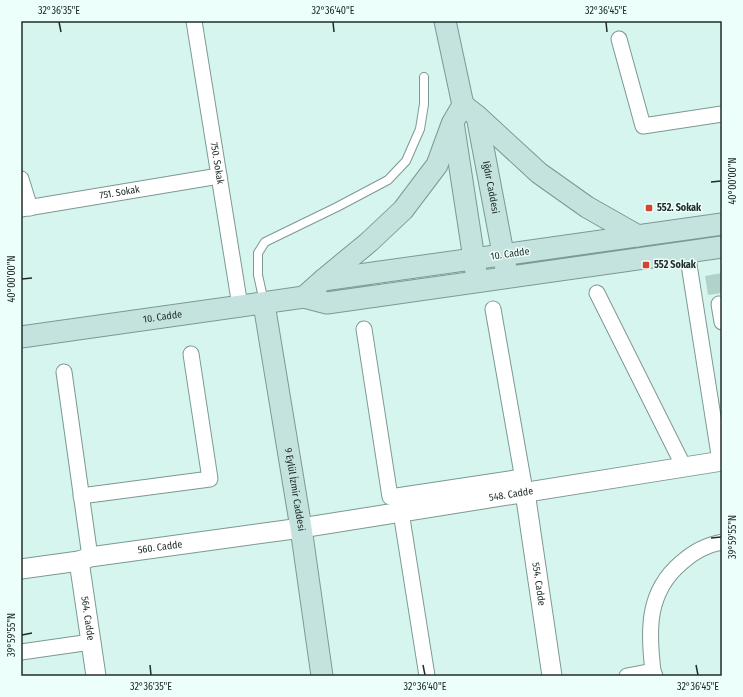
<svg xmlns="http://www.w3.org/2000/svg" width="743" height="697" viewBox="0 0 743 697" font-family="'Fira Sans Condensed',sans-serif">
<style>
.pitch{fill:#b1d2cb}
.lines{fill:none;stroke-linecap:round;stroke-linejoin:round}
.service-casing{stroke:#7c9892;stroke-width:10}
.minor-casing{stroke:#7c9892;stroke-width:17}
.tertiary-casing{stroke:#7c9892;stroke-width:21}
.secondary-casing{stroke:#7c9892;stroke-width:23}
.service{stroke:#fff;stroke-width:8}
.minor{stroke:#fff;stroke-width:15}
.tertiary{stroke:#fff;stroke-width:19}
.secondary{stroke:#c5e3de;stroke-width:21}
.ticks{fill:none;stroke:#202c29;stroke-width:1.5}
.poi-dot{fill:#d14531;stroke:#edfffb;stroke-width:1.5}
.labels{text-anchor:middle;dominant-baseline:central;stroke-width:3;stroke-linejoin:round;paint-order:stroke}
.street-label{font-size:10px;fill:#202c29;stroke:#edfffb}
.poi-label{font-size:10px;font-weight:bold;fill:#202c29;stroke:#edfffb;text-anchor:start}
.neatline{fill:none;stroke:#202c29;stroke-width:1.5}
.ticks-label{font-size:10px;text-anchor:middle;fill:#202c29}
</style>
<rect width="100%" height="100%" fill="#d6f5ee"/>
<path class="pitch" d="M722,273V293L708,295L705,276Z"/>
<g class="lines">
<defs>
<path id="service" d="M264,302L258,275V253L265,242L337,207L388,180L406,161L420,129L424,104V77"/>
<g id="minor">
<path id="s1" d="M194,21L240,306"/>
<path d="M619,39L643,126L722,114"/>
<path d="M21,179L30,208"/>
<path id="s2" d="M21,209L219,176"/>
<path d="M687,252L720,461"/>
<path d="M597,293L684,467"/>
<path d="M719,304L722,322"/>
<path d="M493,309L524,485"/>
<path d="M364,329L390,497L522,477"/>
<path d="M64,372L90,557"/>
<path d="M81,496L210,479L191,354"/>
<path d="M401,512L427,676"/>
<path d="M21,652L91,642"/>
<path d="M627,676L653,671"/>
<path d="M655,676L653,671C648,630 647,592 681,563C693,552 706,545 722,542"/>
</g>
<g id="tertiary">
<path id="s3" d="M525,492L552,676"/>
<path id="s4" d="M79,561L96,676"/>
<path id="s5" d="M21,569L79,561L90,557L301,528L722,461"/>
</g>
<g id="secondary">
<path d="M445,21L463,105"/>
<path d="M477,116L539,173L587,207L638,236"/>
<path d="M722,224L323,280L304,297L327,303L722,247"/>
<path id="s6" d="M476,272L453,122L463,105L477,116L506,269"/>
<path d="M323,280L369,242L403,210L437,165L452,124"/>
<path id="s7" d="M264,304L301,528L322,676"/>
<path id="s8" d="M21,337L304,297"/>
</g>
</defs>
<use href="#service" class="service-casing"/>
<use href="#minor" class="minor-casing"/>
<use href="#tertiary" class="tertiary-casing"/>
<use href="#secondary" class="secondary-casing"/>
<use href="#service" class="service"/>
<use href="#minor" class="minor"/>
<use href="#tertiary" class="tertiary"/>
<use href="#secondary" class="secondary"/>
</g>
<path class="ticks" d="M59,22L61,32M333,22L334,32M606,22L607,32M711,182L721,181M22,279L32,278M711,538L721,537M22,635L32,633M150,665L151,675M423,665L425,675M696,665L698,675"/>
<g class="poi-dot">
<rect x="645" y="204" width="8" height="8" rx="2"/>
<rect x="642" y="261" width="8" height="8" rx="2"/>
</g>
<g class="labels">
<g class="street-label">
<text stroke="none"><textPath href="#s1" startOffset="144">750. Sokak</textPath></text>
<text stroke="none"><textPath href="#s6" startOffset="262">Iğdır Caddesi</textPath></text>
<text stroke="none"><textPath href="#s2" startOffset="100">751. Sokak</textPath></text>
<text transform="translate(510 254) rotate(-8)">10. Cadde</text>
<text stroke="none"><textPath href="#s8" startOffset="143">10. Cadde</textPath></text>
<text stroke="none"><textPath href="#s7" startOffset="188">9 Eylül İzmir Caddesi</textPath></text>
<text stroke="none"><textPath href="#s5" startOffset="496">548. Cadde</textPath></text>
<text stroke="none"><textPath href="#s5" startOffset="141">560. Cadde</textPath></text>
<text stroke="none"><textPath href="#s3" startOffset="93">554. Cadde</textPath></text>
<text stroke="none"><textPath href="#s4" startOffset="58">564. Cadde</textPath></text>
</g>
<g class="poi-label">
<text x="657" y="208">552. Sokak</text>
<text x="654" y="265">552 Sokak</text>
</g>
</g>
<rect width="743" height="697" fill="none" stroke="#edfffb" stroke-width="44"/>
<rect x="22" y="22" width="699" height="653" class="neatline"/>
<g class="ticks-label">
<text x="59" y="14">32°36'35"E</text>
<text x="333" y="14">32°36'40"E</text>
<text x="606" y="14">32°36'45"E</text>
<text transform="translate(732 181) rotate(-90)" y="4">40°00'00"N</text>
<text transform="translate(11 279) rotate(-90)" y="4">40°00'00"N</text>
<text transform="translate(732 537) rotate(-90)" y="4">39°59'55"N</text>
<text transform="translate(11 635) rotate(-90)" y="4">39°59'55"N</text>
<text x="151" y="690">32°36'35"E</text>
<text x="425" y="690">32°36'40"E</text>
<text x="698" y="690">32°36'45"E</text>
</g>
</svg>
